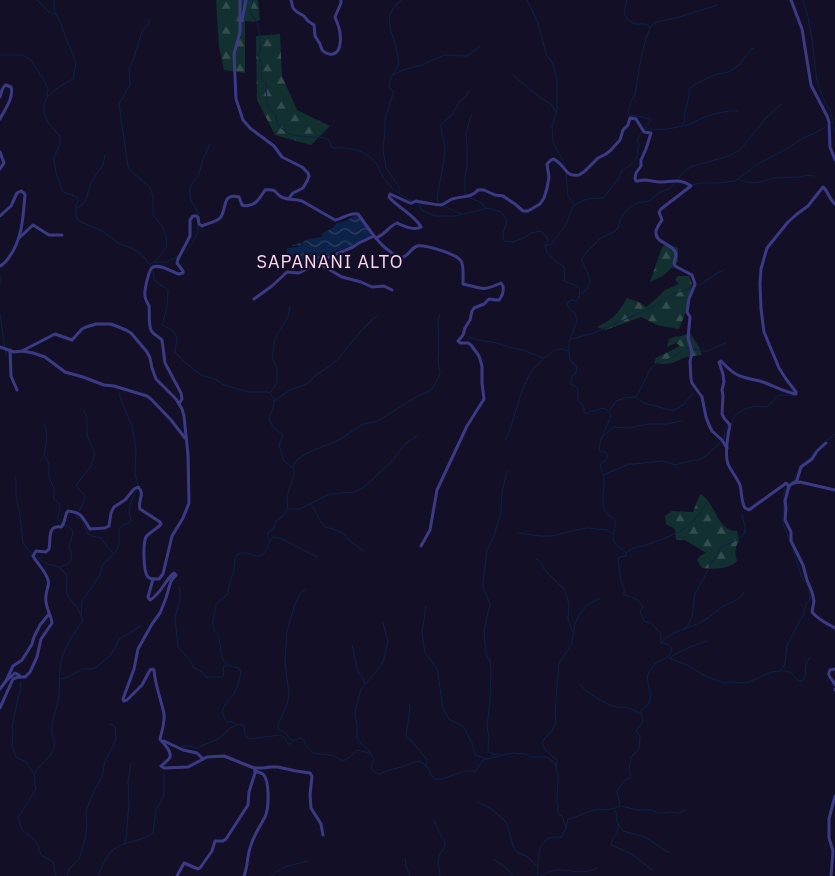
<svg xmlns="http://www.w3.org/2000/svg" width="835" height="876" viewBox="0 0 835 876" font-family="'IBM Plex Sans',sans-serif">
<style>
.forest{fill:url(#forest-firs)}
.water{fill:url(#water-waves)}
.lines{fill:none;stroke-linecap:round;stroke-linejoin:round}
.stream{stroke:#0c2248;stroke-width:1}
.minor{stroke:#3d3a85;stroke-width:3}
.labels{text-anchor:middle;dominant-baseline:central;stroke-width:4.5;stroke-linejoin:round;paint-order:stroke}
.quarter-label{font-size:18px;letter-spacing:1px;fill:#ffd6f0;stroke:#130f26}
</style>
<defs>
<pattern id="forest-firs" width="22" height="20" patternUnits="userSpaceOnUse" patternTransform="scale(1.25)"><rect width="22" height="20" fill="#12302f"/><path d="M5 1l3.5 6h-7zM16 11l3.5 6h-7z" fill="#344d4e"/></pattern>
<pattern id="water-waves" width="16" height="10" patternUnits="userSpaceOnUse" patternTransform="scale(1.25)"><rect width="16" height="10" fill="#0c2248"/><path d="M0 5q4-4 8 0t8 0" fill="none" stroke="#2f4163"/></pattern>
</defs>
<rect width="100%" height="100%" fill="#130f26"/>
<g class="forest">
<path d="M216,0H258L260,20L253,22L245,21V73L224,70L219,47Z"/>
<path d="M280,34L282,76L297,110L330,126L311,145L275,135L257,100L256,36Z"/>
<path d="M668,244L678,248V262L663,276L650,282L662,247Z"/>
<path d="M678,276H689L692,284L684,317L679,329L657,325L641,317L606,330L597,327C614,318 617,315 627,298L639,302L646,307L656,299L665,290L679,284L675,280Z"/>
<path d="M690,333L699,347L702,355L686,357L672,363L662,364L654,363L656,358L680,346L676,343L667,347L669,339L677,336L678,337Z"/>
<path d="M700,494C713,500 717,524 728,529C731,530 734,531 737,531L739,541C734,548 735,553 737,561C728,570 714,569 702,568L697,560L700,556L706,553L685,540H676L675,529L666,524L665,516L672,511L693,512Z"/>
</g>
<path class="water" d="M357,215L359,216L369,231L371,236L349,247C345,247 338,251 333,252L332,255H322L317,261L314,262L310,266L307,265L297,257H286L287,248L298,247L299,245L291,246L300,242L301,245C305,237 314,239 322,237L323,233L332,228L337,223L343,222Z"/>
<g class="lines">
<g class="stream">
<path d="M37,0L49,12L56,14"/>
<path d="M54,0V10L61,24L67,41L76,62L73,79C41,95 33,109 60,136V143L54,158L56,173L63,192L77,197L78,201L76,205V216L79,221L102,231L120,244L132,248L142,255L151,266"/>
<path d="M253,0L250,11L257,22L260,36V49L258,55L262,64L261,80L266,83L267,105L276,115L277,123L281,128L289,134L298,136L325,138L329,140L331,146L334,148C350,147 365,150 376,163C379,167 380,173 383,177C390,187 401,197 413,201"/>
<path d="M527,0L538,23L544,46L546,54L553,64L557,80V109L552,126L553,142L564,163L566,169"/>
<path d="M803,0L808,17L812,39L817,82L825,102L830,109L835,133"/>
<path d="M150,19L149,23L142,31L134,57L129,69L130,85L119,104L128,167L132,172L150,187L153,196V215L162,226L166,236L167,246L155,262"/>
<path d="M651,27L654,23L656,22L676,18L718,5"/>
<path d="M0,55H22L31,60L45,82L48,89L47,96"/>
<path d="M393,75L403,70L422,65L444,55L467,56L480,46"/>
<path d="M513,75L538,96L551,104L556,112"/>
<path d="M684,126C691,124 696,121 702,118C714,114 726,110 738,111"/>
<path d="M646,128C657,131 670,129 682,126L685,120L684,116L689,96V89L695,84L717,74L729,72L740,64L750,50L754,48"/>
<path d="M566,173L568,196L574,204"/>
<path d="M738,179L740,180L751,183L760,182L774,178L801,177L806,175L815,176"/>
<path d="M692,185L701,183H718L735,181L758,164L788,148L803,138L813,134L825,127"/>
<path d="M399,193V187L386,168L383,149L385,130V118L393,94V91L389,87C390,76 395,72 399,63C397,57 397,50 395,43C392,34 387,22 391,12C393,7 398,3 402,0"/>
<path d="M465,194V177L467,166V147L466,135L468,125L472,114"/>
<path d="M468,197L480,202L486,208"/>
<path d="M419,204L423,211L436,216H456L488,208L501,212L507,221L503,233L504,241L513,242L524,238L531,233L541,231L548,239L545,246L547,252L555,261L564,267L565,271L564,281C570,284 577,284 580,289L579,297L576,301L572,300L569,301L567,304L570,310L575,313L577,321L569,342V351L570,360L577,367L576,373C571,377 571,379 571,384L577,387L578,391V400L584,407V412L587,414L590,411H595C601,407 608,407 611,415C607,428 601,434 599,449L601,452H606L608,456L605,461L602,462C598,469 604,472 604,479C605,490 599,504 607,514C609,517 614,517 615,521C617,527 610,536 615,543C617,547 623,549 626,553V556L620,557L618,559L621,581L624,588V595C631,596 640,600 643,607C638,612 642,616 645,622L651,623L660,633L661,643L667,644L672,648C670,658 665,658 657,662C652,666 650,671 647,676C648,690 657,701 641,710C640,721 648,718 636,730L640,737L639,749L631,757L629,769L631,777L624,781L617,791L620,806C610,811 606,809 596,810C586,811 577,818 568,819L566,828L562,837C558,837 553,837 549,838C536,843 539,865 537,876"/>
<path d="M440,204L438,202L437,197C440,181 444,165 445,148C445,139 440,133 441,124L452,115L459,102L466,96L469,91"/>
<path d="M443,206L462,214"/>
<path d="M77,208L82,205L86,200L91,182L103,165L105,155"/>
<path d="M197,221L198,213L190,198V188L193,182L199,174L203,159L210,144"/>
<path d="M546,245H551L552,243L566,225L573,206L578,203L587,199L603,198C609,190 618,182 621,172C630,162 637,166 638,149C639,142 641,147 637,141C639,133 647,128 651,119L631,115L628,113L631,101L635,95L639,69L643,50L646,38L650,29L649,26L645,24H635L628,20L624,13L627,0"/>
<path d="M181,254C190,247 200,236 198,224"/>
<path d="M150,265L153,262H167L178,256"/>
<path d="M153,270L154,279L159,284L166,288L168,291L167,307L162,325L172,330L177,337L175,352L187,364L201,375L217,380L224,385L249,392H268C278,399 273,409 269,418L273,427L283,435L279,445L284,461L294,469C295,481 288,488 287,498C287,502 288,506 287,510C286,515 280,517 277,521C272,526 277,521 274,528C272,530 269,531 268,533C266,536 269,537 269,540C270,544 267,551 263,554C256,560 249,551 241,553C234,554 235,562 234,568C233,578 228,582 228,594L216,604C216,611 212,618 213,624C213,630 218,634 219,639C223,655 218,665 239,668L241,673C239,679 238,687 234,693C228,704 216,708 227,722L231,721L236,724L243,725L245,727C244,732 244,737 250,739L280,735L284,737L288,744H290L297,739L302,738C305,741 305,745 308,748C315,757 325,753 334,756C338,758 340,761 345,760C350,758 353,753 358,750C364,752 371,752 374,759L371,767C373,772 375,773 379,774L389,770L402,767L414,762L418,761L421,762L428,768L434,779H443L464,771H476L483,760L512,753L526,754L530,757H546L551,760L555,763L558,775L557,802L558,807V814L562,816L566,828"/>
<path d="M0,276V283"/>
<path d="M580,294C599,284 584,272 582,258L587,252L601,238L615,231L618,228L620,220L622,216L630,207L637,203L649,201L660,192L669,189L684,172L690,167L729,156L740,150L765,119L781,104"/>
<path d="M0,314L6,355"/>
<path d="M469,337L477,340L493,342L512,348L523,350L543,358C549,357 554,348 561,349C563,349 566,351 569,351"/>
<path d="M571,339L594,333L617,323L654,306L675,293L692,288L701,284L719,272L724,270"/>
<path d="M271,392L277,382V368L272,358L275,338L288,317L290,306"/>
<path d="M120,393L119,395L132,426L136,449L135,474L138,485"/>
<path d="M635,397L644,403L670,410H675L683,405L693,393"/>
<path d="M274,401L290,390L307,384L316,375L327,368L337,360L362,330L374,318L378,316"/>
<path d="M83,409L87,418V435L95,454L90,468L76,485C78,489 82,491 84,495C86,501 79,510 77,515V517L82,520L87,533L92,536L101,538L108,548L113,553"/>
<path d="M610,410L616,401L625,398L635,397L638,394L649,371L656,363L669,359L685,349L690,348L701,351H708L726,343"/>
<path d="M731,424C733,420 735,415 738,413C746,407 757,405 767,407C781,394 773,394 795,396"/>
<path d="M45,425L47,437L44,455L49,464V477L54,489V499C65,507 57,509 58,519C58,520 61,523 62,524C68,527 71,526 73,533L69,547L72,555L71,560L68,564L60,567"/>
<path d="M600,439L614,427L628,428L648,424H666L681,421"/>
<path d="M505,440C511,430 513,418 517,407C520,395 525,384 530,373C534,367 540,364 543,359"/>
<path d="M820,446L835,434"/>
<path d="M294,468V464L297,460L307,453L339,440L363,424L378,421L416,397L428,392L433,388L440,373L438,359L439,347L438,322L440,313"/>
<path d="M604,475C612,470 621,469 628,464H633L663,461L675,465L694,460H699L707,455L724,439L725,431L728,426"/>
<path d="M15,477L16,479V496L20,515L23,543L32,554"/>
<path d="M793,481L800,466L811,457L815,451"/>
<path d="M788,485C782,492 784,500 784,508C784,512 782,517 783,521C783,527 788,534 789,540"/>
<path d="M310,504L315,510L320,521L325,527L333,529L344,534L351,542L363,551"/>
<path d="M288,509H300L329,494L354,492L361,489L371,481L394,459L405,444L418,435"/>
<path d="M519,533L540,536H552L571,531L587,528L607,530L613,534"/>
<path d="M270,541L273,537L282,539L317,557"/>
<path d="M627,552C634,546 638,548 646,545C673,535 692,531 706,503"/>
<path d="M35,556L47,564L59,567L66,574L67,595L78,609L83,620C77,630 69,639 65,650C57,666 61,685 58,702C56,710 53,717 52,725C50,733 56,739 54,747C48,768 28,763 36,789L18,818L22,830C33,838 37,841 41,855L53,862L56,876"/>
<path d="M536,559L540,561L544,569L564,589L566,594L569,604L568,619L573,632"/>
<path d="M179,587L180,590V599L175,618L178,647L190,660L193,667L202,672L206,677H222L224,675L223,667L227,665"/>
<path d="M426,606L422,633L423,641L425,653L437,668L443,708L449,719L463,726L472,743L475,755L487,759"/>
<path d="M81,615L82,601L93,586L99,576L103,564L115,553L119,546V529C122,523 127,525 131,521L129,510L130,505L137,489"/>
<path d="M684,629L688,625L692,617L695,594L715,557L721,547L735,541L742,536L745,532V527L742,514"/>
<path d="M661,643C671,630 689,629 703,621C710,618 715,611 722,607C730,603 740,600 744,592"/>
<path d="M352,645L358,672L363,678L365,684"/>
<path d="M671,657C677,653 683,650 690,647C697,644 700,644 707,641"/>
<path d="M669,658L687,665L705,676L724,683L731,682L746,683L772,672C777,671 785,670 789,672C796,675 794,681 802,681L805,678L806,664L810,657"/>
<path d="M779,671L784,666L785,663L787,645L803,615L806,604L810,599V596L809,589L801,575L792,546"/>
<path d="M61,679L70,676L82,669H92L95,668L110,656L120,638L129,634L140,626"/>
<path d="M20,682L21,689L18,698L12,727L13,731L12,746L16,757L26,762L34,774"/>
<path d="M579,684C586,692 606,705 616,707C620,708 625,706 629,708C632,709 636,711 639,713"/>
<path d="M409,704L410,708L406,735L417,747L427,760L426,767"/>
<path d="M293,740L290,739L286,733L278,729V725L287,704L289,695L285,662L287,631L295,604L300,594L306,589"/>
<path d="M182,747L187,746L196,748L216,740L222,736L230,728L237,725"/>
<path d="M371,754L370,751L361,744L359,741L357,737V725L355,712L361,689L375,673L383,662L388,642L383,623"/>
<path d="M502,755L492,754L489,752L488,748L489,737L487,726L490,701L491,669L490,661L486,654L484,631L490,604L483,587V582L487,550L493,539L501,512L502,492L507,471"/>
<path d="M556,768L557,760L546,751L542,743L545,738L552,731L556,722L555,713L559,663L572,644L575,623L580,614L587,605L600,598"/>
<path d="M478,802L491,809L502,818L506,822L514,848L517,852L528,857L537,866"/>
<path d="M622,806L637,810H652L659,813L670,812L679,813L686,810"/>
<path d="M615,810L617,814L616,820L623,831L645,837L667,852H670"/>
<path d="M434,821L445,843L444,848L440,854L438,862L440,876"/>
<path d="M619,824C618,834 612,837 611,845L632,854L652,870"/>
<path d="M124,844L126,838L129,804L128,781L131,763"/>
<path d="M405,858L406,866L410,876"/>
<path d="M493,859L505,867L513,876"/>
<path d="M67,876L69,869L79,859L85,840L87,826L86,812L89,803L93,793L102,777L105,761L116,740L115,727L112,725L109,724"/>
<path d="M98,876C102,869 104,860 109,854C120,840 140,843 153,833L156,810L164,796V772"/>
<path d="M271,876L282,868L307,861"/>
<path d="M540,876C545,874 549,871 555,870C568,869 586,876 598,867"/>
</g>
<g class="minor">
<path d="M240,0V32L234,54L236,99L243,120L250,128L274,146L282,157L302,167L308,173L309,176L307,181L303,188L293,193L289,198"/>
<path d="M291,0L293,8L297,12L304,16L308,21L314,25L315,36L320,44L322,50C325,53 328,55 333,54C343,52 341,32 338,25C337,22 336,20 335,17L341,3V0"/>
<path d="M791,0L802,29L811,85L827,116L829,122L830,147L835,160"/>
<path d="M239,20L242,21L246,0"/>
<path d="M0,97C2,92 1,88 6,85L11,87C14,98 5,109 0,119"/>
<path d="M0,152L4,163L0,169"/>
<path d="M0,216L11,206L17,193L21,191L24,193L25,195C23,215 23,233 13,251C9,257 7,263 0,266"/>
<path d="M19,238L33,225L49,235H62"/>
<path d="M376,238C386,234 388,227 397,223C404,226 414,231 421,227C415,215 398,208 389,197L390,194L410,203H412L416,201C420,202 438,205 441,205C445,204 448,201 452,199C461,196 472,198 478,190H484L495,195L503,196L515,204L523,211H528L540,204L544,198L547,188L549,177L547,164L551,160L554,159C555,160 561,164 561,165C568,172 567,176 579,175L585,171L598,158L606,154L611,150L620,140L623,130L628,125L630,118H631L636,119L644,132L651,133L646,149L641,160V166L636,173L635,178L636,181C639,181 642,180 644,180C649,180 655,182 660,182C672,182 681,178 691,186L661,209L659,212L662,220C660,223 657,227 656,231C654,244 675,243 676,255C676,258 674,261 674,263L675,266L692,275L695,284L689,299L687,312L690,317L688,338L692,352L690,362L691,379L692,383L702,397L706,417L709,425L712,431L722,440L727,448"/>
<path d="M320,261L323,266L342,277L361,282L372,287L384,286L392,290"/>
<path d="M254,299L272,286L287,272L299,273L301,272L320,261L353,247L359,243L374,236"/>
<path d="M0,347L14,352L22,351L55,334L72,340L82,329L86,327L96,324H111L126,330L131,333L147,352L150,358L152,368L156,379L176,399L182,409L184,416L188,455L189,503L183,518L172,536L163,574L159,579C155,579 151,580 148,577C143,572 143,543 146,537C150,532 157,529 161,524L160,522L140,509C137,501 146,494 138,487L134,489L125,500L114,507L111,513L109,526L105,528L90,529C82,518 84,513 68,511C64,515 66,523 61,527C47,525 51,539 49,549L46,552L36,551L33,556C37,563 46,572 48,580C50,585 46,590 46,596C44,605 51,614 52,623L41,639L37,657L30,672L25,677H18L13,679L0,708"/>
<path d="M10,350L11,376L17,390"/>
<path d="M22,351L33,353L45,357L65,372L83,377L104,385L114,386L147,396L151,399L171,420L185,438"/>
<path d="M179,404L182,399L181,393L165,363L162,340C158,336 153,335 151,330C148,322 150,314 149,306C148,303 145,300 145,296C144,291 149,268 153,267C161,264 172,272 179,274L183,273V271L177,263L178,259L190,236V220L193,216H196L198,217L199,224L202,226L204,225C209,223 216,222 220,218C227,211 221,192 239,197L242,205C254,209 260,198 265,190C279,188 275,196 284,198C290,200 296,199 302,201L335,220C342,219 350,212 358,214L374,236L383,246L398,258C409,258 409,249 417,246C424,244 457,254 461,261C464,265 463,278 463,284C483,288 481,292 501,283L503,286C504,291 503,295 499,300H496L489,299L484,304L474,308L472,311L470,320L465,328L463,335L458,341L460,343H468L471,345L479,356L482,366V383L484,399L467,426L437,490L430,530L421,546"/>
<path d="M794,483L797,480L801,467L812,459L817,451L826,443"/>
<path d="M789,486L786,483L785,484L749,510L745,508C741,501 742,493 740,485C737,478 731,471 728,464C724,453 728,435 730,425L724,418L722,414L723,396L722,390L724,382L723,374L719,362L721,361C726,366 730,371 736,374C744,379 754,379 763,382C774,386 784,392 796,394V392L786,379L779,368L764,332L761,309L760,283L761,269L767,248L788,222L797,214L808,206L823,187C828,191 829,199 835,204"/>
<path d="M835,490L800,482L793,483L789,486L785,501L786,508L785,520L791,532V541L803,565L807,580L812,592L814,601L812,612C818,619 827,624 835,628"/>
<path d="M153,579L148,597L149,599L150,600C162,593 164,581 174,573L176,575L171,581L166,598L160,613L152,624L138,649L134,669L123,699L124,701L127,700L142,685L150,670L153,669L154,670C155,685 161,699 164,714C165,722 162,731 160,739C163,743 172,751 170,757C169,760 163,764 161,766L164,768L188,767L207,757L224,756L254,768H264L270,767H278L296,771L310,773L312,776L310,795L311,808L321,824L323,835"/>
<path d="M835,669L830,670C826,676 833,679 835,685"/>
<path d="M6,681L13,666L22,660L29,649L32,644L34,637L40,625L49,614"/>
<path d="M0,689L6,681L15,673L19,675L20,677"/>
<path d="M835,689V690"/>
<path d="M164,741L183,750L197,753L203,759"/>
<path d="M177,876L184,863L198,869L200,868L212,851L215,841H223L226,839L248,805L249,792L255,773V768"/>
<path d="M244,876C248,866 247,855 251,845C254,835 260,826 265,817C269,808 270,781 263,774C261,773 258,772 255,771"/>
<path d="M831,876L833,851L829,838V819L835,796"/>
</g>
</g>
<g class="labels">
<g class="quarter-label">
<text x="330" y="261">SAPANANI ALTO</text>
</g>
</g>
</svg>
